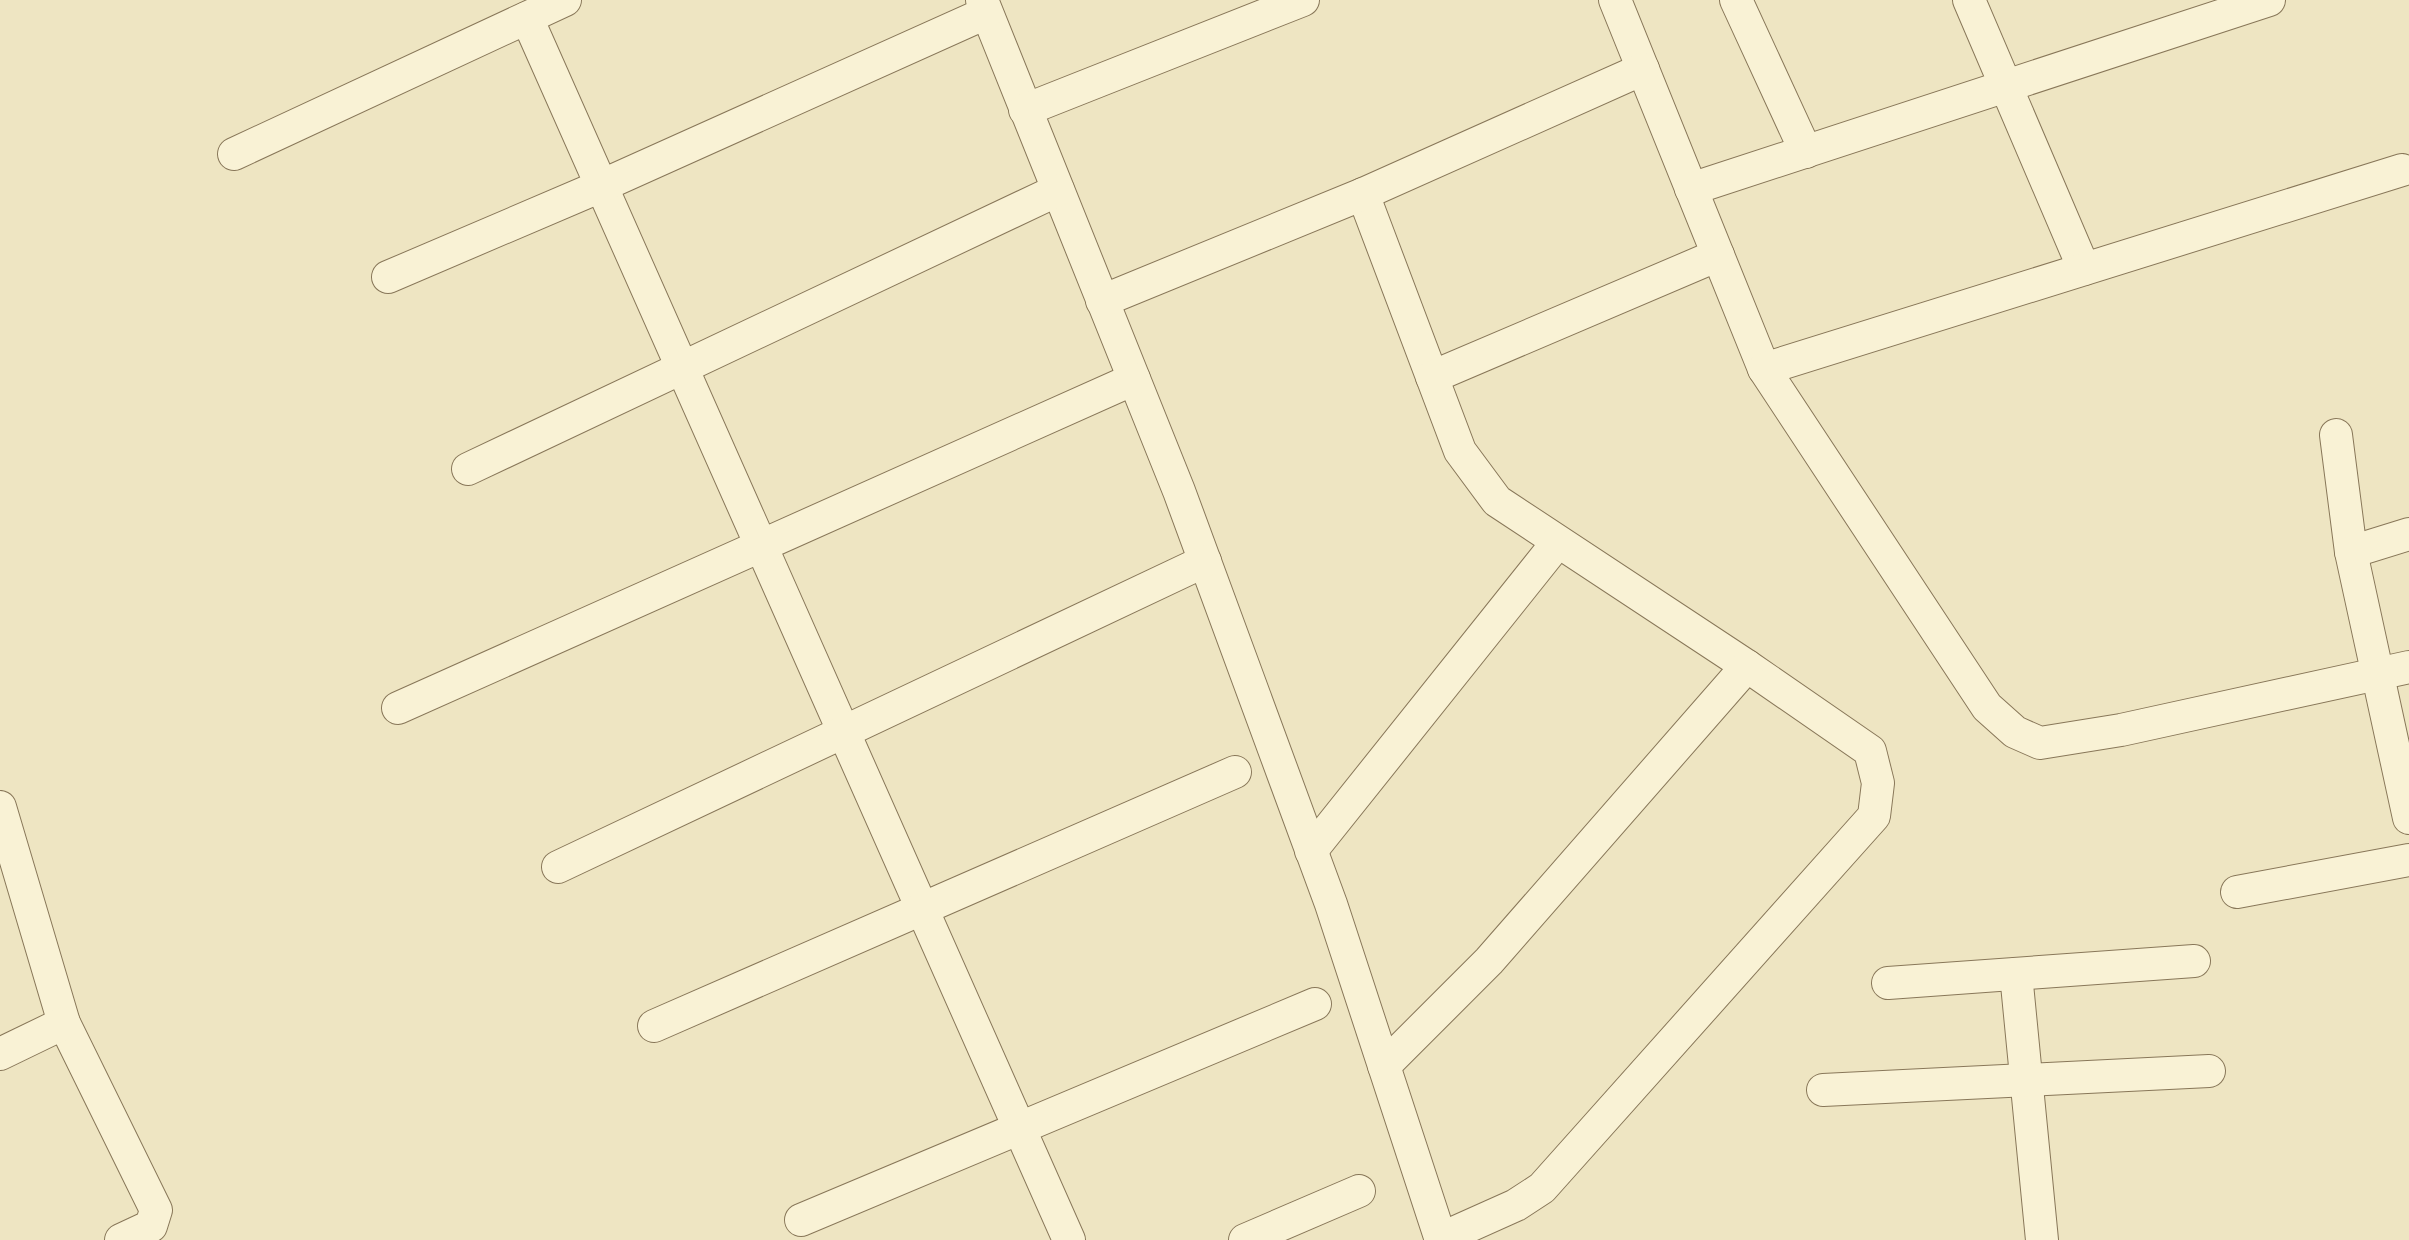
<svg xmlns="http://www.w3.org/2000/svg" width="2409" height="1240" viewBox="0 0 2409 1240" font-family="Literata,serif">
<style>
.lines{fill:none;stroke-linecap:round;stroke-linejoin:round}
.minor-casing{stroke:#887759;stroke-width:34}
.minor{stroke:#f9f2d5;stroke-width:32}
</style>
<rect width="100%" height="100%" fill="#eee5c2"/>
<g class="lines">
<defs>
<g id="minor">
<path d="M982,0L1179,491L1331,904L1441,1240"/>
<path d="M1615,0L1764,369L1987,707L2015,732L2040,743L2121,730L2409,667"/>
<path d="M1736,0L1806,152"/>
<path d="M1969,0L2084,269"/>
<path d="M527,18L1069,1240"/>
<path d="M1025,110L1303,0"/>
<path d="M234,154L565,0"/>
<path d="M1691,189L2269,0"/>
<path d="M1363,194L1460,451L1497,501L1747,666L1870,751L1878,783L1874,816L1542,1188L1516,1205L1440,1239"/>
<path d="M388,277L601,186L986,13"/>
<path d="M1102,301L1363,194L1643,69"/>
<path d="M1764,369L2402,170"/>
<path d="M1432,377L1718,255"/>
<path d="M2336,435L2351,552L2409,818"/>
<path d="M468,469L1058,190"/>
<path d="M2351,552L2409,534"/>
<path d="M398,708L1134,379"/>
<path d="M0,807L64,1023L156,1210L151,1226L121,1240"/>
<path d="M1311,851L1557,543"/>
<path d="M558,867L1205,561"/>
<path d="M2237,892L2409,860"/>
<path d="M2016,974L2042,1240"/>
<path d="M1888,983L2194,961"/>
<path d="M654,1026L1235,772"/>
<path d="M0,1054L64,1023"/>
<path d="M1384,1066L1489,961L1747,666"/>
<path d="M1823,1090L2209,1071"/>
<path d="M801,1220L1315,1004"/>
<path d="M1245,1240L1359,1191"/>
</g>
</defs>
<use href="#minor" class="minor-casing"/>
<use href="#minor" class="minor"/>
</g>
</svg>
